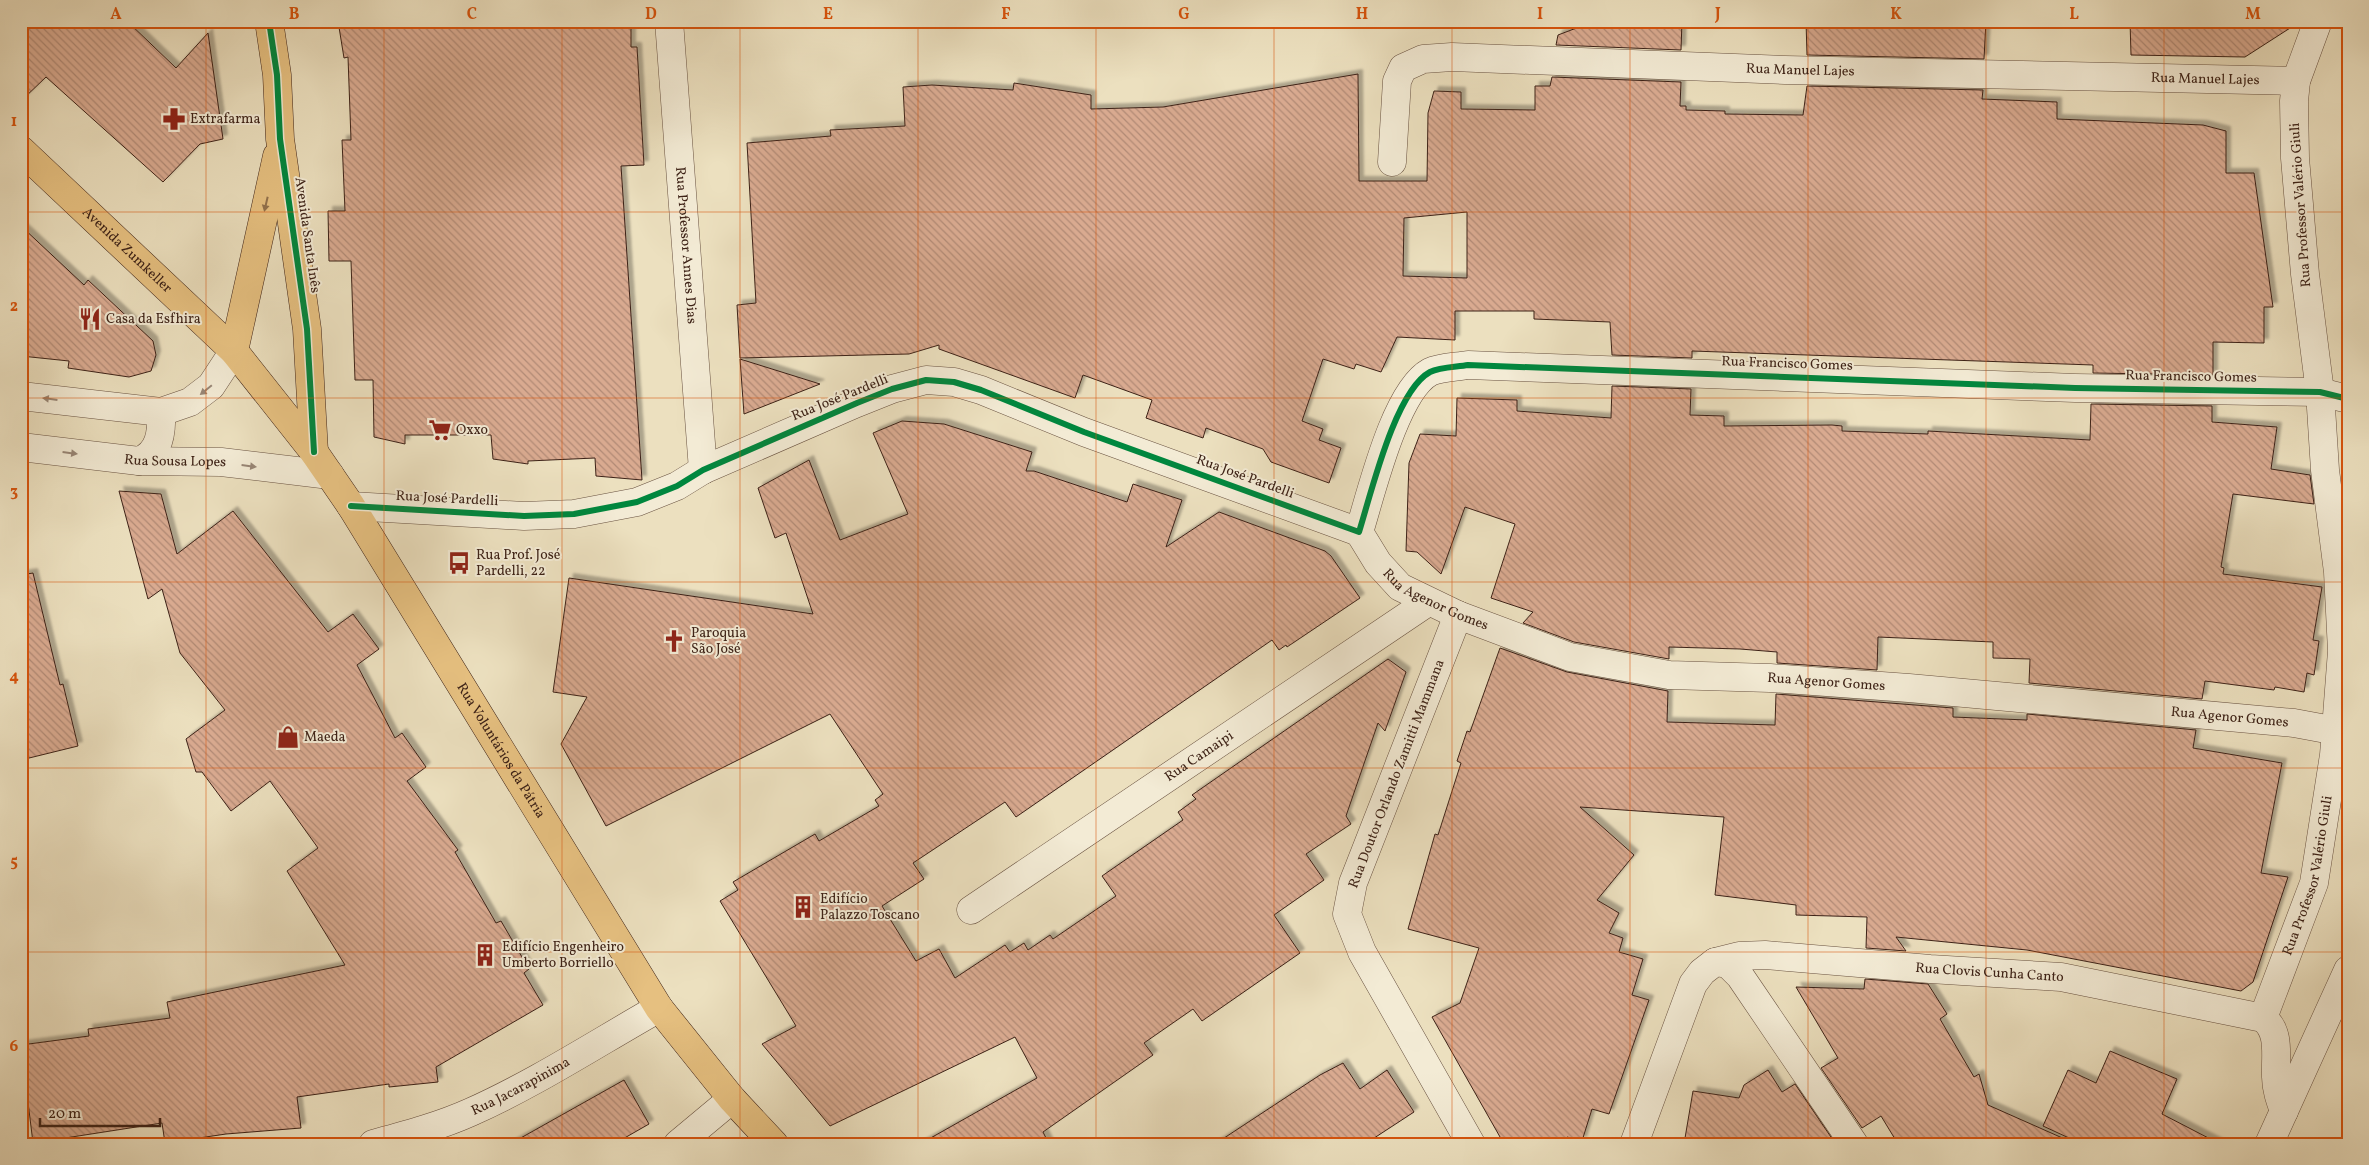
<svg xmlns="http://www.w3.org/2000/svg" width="2369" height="1165" viewBox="0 0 2369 1165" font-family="Vollkorn,serif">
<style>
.building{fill:url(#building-back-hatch);stroke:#3d2217;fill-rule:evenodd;filter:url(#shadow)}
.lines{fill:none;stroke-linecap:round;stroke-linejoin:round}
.minor-casing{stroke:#695241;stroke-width:29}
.major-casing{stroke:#3d2217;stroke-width:29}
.minor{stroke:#f3ebd5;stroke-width:28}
.major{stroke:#e6c080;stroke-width:28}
.cycleway-casing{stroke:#f3ebd5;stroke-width:9}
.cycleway{stroke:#00873e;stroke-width:6}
.oneway{fill:#92714c}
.oneway2{fill:#988676}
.grid{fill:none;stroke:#d7540d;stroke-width:1;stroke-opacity:0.55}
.labels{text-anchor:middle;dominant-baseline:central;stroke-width:4;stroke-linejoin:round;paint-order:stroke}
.street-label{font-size:14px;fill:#3d2217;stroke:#f3ebd5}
.poi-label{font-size:14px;fill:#3d2217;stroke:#f3ebd5;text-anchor:start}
.neatline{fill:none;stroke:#d7540d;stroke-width:2}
.grid-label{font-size:16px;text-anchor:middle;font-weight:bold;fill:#d7540d}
</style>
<defs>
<pattern id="building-back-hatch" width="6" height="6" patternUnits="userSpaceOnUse" patternTransform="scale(1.25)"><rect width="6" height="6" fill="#d9aa90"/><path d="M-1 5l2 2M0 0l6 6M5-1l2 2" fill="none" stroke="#b18a75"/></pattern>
<filter id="shadow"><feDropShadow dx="4.5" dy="-4.5" stdDeviation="1" flood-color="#0004"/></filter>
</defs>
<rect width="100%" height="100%" fill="#ece0bf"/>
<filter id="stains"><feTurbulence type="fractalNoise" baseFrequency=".004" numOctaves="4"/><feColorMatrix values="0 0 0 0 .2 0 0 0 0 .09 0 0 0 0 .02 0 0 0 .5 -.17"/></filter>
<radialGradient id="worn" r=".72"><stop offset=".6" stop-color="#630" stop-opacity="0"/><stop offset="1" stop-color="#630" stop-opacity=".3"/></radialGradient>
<g class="building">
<path d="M21,21H127L176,68L208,33L223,139L200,144L163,182L46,77L21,101Z"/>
<path d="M338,21H631V47H637L644,165L621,166L642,480L596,476L595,458L528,461V464L493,459L491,435H405V444L374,437L373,380H355L351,261H329L328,211H345L342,140H351L348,57L344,58Z"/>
<path d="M1595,21H1682L1681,50L1556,45L1558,35Z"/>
<path d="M1806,21H1986L1984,59L1807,55Z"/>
<path d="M2130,21H2301L2245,57L2131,55Z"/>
<path d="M1358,74L1359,181H1427L1428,113L1434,91L1461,92V109L1535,110V86H1550L1552,77L1681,82L1680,106H1686V110L1725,111V114L1803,115L1807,86L1983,90L1982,99L2057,102V119L2203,125L2226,131V173H2254L2273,307H2264V343L2213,342V375L2093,373V365L1921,359L1692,351V358L1612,355L1610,322L1534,319V311H1455V340L1397,337L1381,372L1356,364L1354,369L1323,359L1302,421L1323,429L1319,440L1341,448L1329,483L1271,462L1263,449L1206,428L1203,438L1146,418L1152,400L1083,375L1075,398L939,349V345L909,354L740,358L737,305L756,303L747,143L831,136L830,130L905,126L903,87L932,85L1013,90L1014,83L1091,95V109L1163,107ZM1467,212V278L1403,276L1404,218Z"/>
<path d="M21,226L84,285L88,280L153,341L156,355L151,371L129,377L68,368L69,361L21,356Z"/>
<path d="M740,359L820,384L744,414Z"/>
<path d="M1612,386L1691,389L1690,415L1724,416V426L1832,425L1842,426V431L1928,434V431L2090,440L2091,404L2212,406V422L2277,427L2271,469L2310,475L2314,504L2233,494L2221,567L2224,568L2223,574L2322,587L2313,640L2319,641L2314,675L2307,673L2304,692L2275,687L2274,690L2205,681L2202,699L2029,683L2030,659L1993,658V642L1878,637L1877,670L1777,663V652L1740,649L1669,647V659L1574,642L1523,623L1533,612L1491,598L1515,524L1465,507L1441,574L1417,552L1406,551L1409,463L1420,434L1456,436L1457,398L1517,400V411L1611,418Z"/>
<path d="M902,421L944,424L1032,452L1026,471H1034L1127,502L1133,484L1182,500L1166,547L1219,512L1325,551L1331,556L1360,598L1287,647L1286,645L1279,650L1272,640L1016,817L1005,802L913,863L924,879L882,906L916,961L939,949L955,978L1005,945L1010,952L1024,943L1028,950L1050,935L1053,939L1116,896L1102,876L1183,820L1178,812L1196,799L1192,795L1388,659L1406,672L1385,731L1378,723L1346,816L1351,824L1306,854L1324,880L1274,915L1300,953L1202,1021L1193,1009L1144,1043L1153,1055L1043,1132L1049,1144H920L1037,1078L1015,1037L830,1126L762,1044L796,1026L720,901L738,890L733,882L815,834L819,841L879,806L875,800L883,794L830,714L606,826L561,744L587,697L553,692L569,578L813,614L786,533L775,538L758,488L809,460L840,540L908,514L873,433Z"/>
<path d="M119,491L161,494L177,554L233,511L328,632L353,614L379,649L357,665L395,738L402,733L426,767L407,781L458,850L455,852L496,923L501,921L529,969L524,973L543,1005L436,1067L438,1082L389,1087V1084L297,1097L301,1128L226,1134L165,1143L162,1123L33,1143L21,1045L89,1036L88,1029L170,1018L167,1002L345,965L287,871L318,848L270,781L231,811L202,772H196L186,739L225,710L180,653L162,589L148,599Z"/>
<path d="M33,573L60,685L63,684L78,746L21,760V575Z"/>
<path d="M1500,648L1567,672L1668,691L1667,722L1775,725L1776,694L1953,708V717L2027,720V714L2196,730L2193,748L2282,763L2261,873L2288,877L2253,982L2241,991L2027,950L1896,937L1906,951L1866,948L1867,917L1796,915V905L1715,895L1724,817L1580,807L1634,855L1597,900L1619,913L1609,933L1623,938L1619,952L1643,959L1632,995L1649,1000L1609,1114L1592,1109L1582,1141L1567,1137L1565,1144H1504L1432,1017L1460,1003L1479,948L1408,929L1435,834L1438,835L1461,763L1457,761L1467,731L1470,732Z"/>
<path d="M1865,979L1928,984L1947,1014L1940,1019L1974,1077L1979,1074L1988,1105L2076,1144H1898L1881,1116L1862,1128L1821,1068L1838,1058L1796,987L1864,989Z"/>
<path d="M2110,1051L2177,1079L2162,1114L2220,1144H2082L2043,1126L2068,1070L2096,1083Z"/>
<path d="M1343,1063L1360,1089L1387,1070L1414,1112L1365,1144H1215L1320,1075Z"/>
<path d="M1768,1070L1782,1092L1795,1084L1835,1143L1684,1144L1693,1091L1739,1098L1744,1085Z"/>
<path d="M624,1080L649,1124L614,1144H510Z"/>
</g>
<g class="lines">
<defs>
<g id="minor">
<path id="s1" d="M669,21L703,470"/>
<path id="s2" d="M1392,162L1397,81L1403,68L1423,59L1452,57L1785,70L2296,81"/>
<path d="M21,396L161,412L190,402L211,386L234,351"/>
<path id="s3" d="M21,447L139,461L221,462L330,475"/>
<path d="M139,461C160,453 162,432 161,412"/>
<path d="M351,506L524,516L574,514L637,502L677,486L703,470L857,403L892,389L926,380L954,382L981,390L1084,432L1359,532"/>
<path d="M1359,532C1371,494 1395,391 1430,372C1440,367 1457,367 1468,365L2075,388L2320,392L2348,399"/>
<path id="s4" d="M1359,532L1378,563L1400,587L1458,615L1570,657L1669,675L1770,678L1909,688L2294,723L2337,731"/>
<path d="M1458,615L1353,883L1347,914L1362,952L1471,1144"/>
<path id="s5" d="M971,910L1428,602"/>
<path id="s6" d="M1715,962L1739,956L1765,955L1930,969L2061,977L2263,1018C2281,1032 2275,1056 2276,1077C2276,1089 2280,1100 2284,1111"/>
<path id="s7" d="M2263,1018L2314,883L2334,755L2342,651L2338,572L2325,470L2320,392L2305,274L2295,158L2294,101L2296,81L2318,21"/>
<path id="s8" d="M373,1144C406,1135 440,1126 471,1112C536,1083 597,1043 659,1008"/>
<path d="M678,1144L732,1099"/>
<path d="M1634,1144L1693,984L1702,972L1715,962L1728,964L1740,976L1854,1144"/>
<path d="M2269,1144L2348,970"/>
</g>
<g id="major">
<path d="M269,21L277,75L280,139L307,329L314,452"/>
<path id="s9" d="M21,150L234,351L314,452L351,506L659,1008L732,1099L774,1144"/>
<path d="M234,351L277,156"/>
</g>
</defs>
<use href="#minor" class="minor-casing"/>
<use href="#major" class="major-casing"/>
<use href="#minor" class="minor"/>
<use href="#major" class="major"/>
<defs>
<g id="cycleway">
<path d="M269,21L277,75L280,139L307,329L314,452"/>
<path d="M351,506L524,516L574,514L637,502L677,486L703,470L857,403L892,389L926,380L954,382L981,390L1084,432L1359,532C1371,494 1395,391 1430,372C1440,367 1457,367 1468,365L2075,388L2320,392L2348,399"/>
</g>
</defs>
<use href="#cycleway" class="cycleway-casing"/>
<use href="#cycleway" class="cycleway"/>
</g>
<defs><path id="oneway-solid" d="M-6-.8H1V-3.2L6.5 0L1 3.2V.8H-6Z" transform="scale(1.25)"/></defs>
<use class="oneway" href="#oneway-solid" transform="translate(266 204) rotate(103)"/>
<g class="oneway2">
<use href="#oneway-solid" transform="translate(206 390) rotate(141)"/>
<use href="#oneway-solid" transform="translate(50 399) rotate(-173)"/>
<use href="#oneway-solid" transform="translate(70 453) rotate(7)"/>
<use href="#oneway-solid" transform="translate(249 466) rotate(7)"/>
</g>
<path class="grid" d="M206,21V1144M384,21V1144M562,21V1144M740,21V1144M918,21V1144M1096,21V1144M1274,21V1144M1452,21V1144M1630,21V1144M1808,21V1144M1986,21V1144M2164,21V1144M21,212H2348M21,398H2348M21,582H2348M21,768H2348M21,952H2348"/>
<defs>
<symbol id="pharmacy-bare" viewBox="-9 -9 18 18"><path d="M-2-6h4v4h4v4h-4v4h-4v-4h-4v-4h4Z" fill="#8f2418" stroke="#f3ebd5" stroke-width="2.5" paint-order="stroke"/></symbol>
<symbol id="restaurant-bare" viewBox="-9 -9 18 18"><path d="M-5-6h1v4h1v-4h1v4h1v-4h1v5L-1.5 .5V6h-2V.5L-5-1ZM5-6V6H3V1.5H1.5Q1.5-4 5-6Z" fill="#8f2418" stroke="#f3ebd5" stroke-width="2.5" paint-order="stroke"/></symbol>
<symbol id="supermarket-bare" viewBox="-9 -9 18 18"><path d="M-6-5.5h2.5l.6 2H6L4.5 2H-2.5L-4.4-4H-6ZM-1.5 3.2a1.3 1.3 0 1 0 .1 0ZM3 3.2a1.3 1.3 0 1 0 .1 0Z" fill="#8f2418" stroke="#f3ebd5" stroke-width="2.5" paint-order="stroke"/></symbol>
<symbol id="bus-bare" viewBox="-9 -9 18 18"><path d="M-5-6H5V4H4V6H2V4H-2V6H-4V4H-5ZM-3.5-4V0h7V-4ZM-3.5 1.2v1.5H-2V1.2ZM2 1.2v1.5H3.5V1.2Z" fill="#8f2418" stroke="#f3ebd5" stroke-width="2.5" paint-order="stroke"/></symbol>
<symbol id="church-bare" viewBox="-9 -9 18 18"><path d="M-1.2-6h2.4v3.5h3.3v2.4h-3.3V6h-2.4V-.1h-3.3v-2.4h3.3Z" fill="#8f2418" stroke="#f3ebd5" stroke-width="2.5" paint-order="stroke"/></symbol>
<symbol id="shop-bare" viewBox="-9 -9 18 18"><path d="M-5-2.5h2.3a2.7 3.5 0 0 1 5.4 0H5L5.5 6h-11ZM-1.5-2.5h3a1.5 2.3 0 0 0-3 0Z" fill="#8f2418" stroke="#f3ebd5" stroke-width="2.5" paint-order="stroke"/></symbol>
<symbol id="building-bare" viewBox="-9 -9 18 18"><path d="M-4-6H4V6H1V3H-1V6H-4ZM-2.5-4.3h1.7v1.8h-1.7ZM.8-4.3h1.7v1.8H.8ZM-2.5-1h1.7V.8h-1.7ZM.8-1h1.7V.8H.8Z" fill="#8f2418" stroke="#f3ebd5" stroke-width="2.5" paint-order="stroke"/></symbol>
</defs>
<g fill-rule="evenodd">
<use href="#pharmacy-bare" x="158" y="103" width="32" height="32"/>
<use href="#restaurant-bare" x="74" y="303" width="32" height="32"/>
<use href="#supermarket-bare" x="424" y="414" width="32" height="32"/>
<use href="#bus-bare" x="443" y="547" width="32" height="32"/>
<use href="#church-bare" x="658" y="625" width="32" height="32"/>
<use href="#shop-bare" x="272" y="721" width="32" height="32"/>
<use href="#building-bare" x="787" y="891" width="32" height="32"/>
<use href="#building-bare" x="469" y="939" width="32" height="32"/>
</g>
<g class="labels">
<g class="street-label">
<text stroke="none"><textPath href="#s2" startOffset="495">Rua Manuel Lajes</textPath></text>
<text stroke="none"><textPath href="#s2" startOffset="900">Rua Manuel Lajes</textPath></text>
<text transform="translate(2301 205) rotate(-94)">Rua Professor Valério Giuli</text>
<text transform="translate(307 235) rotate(82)">Avenida Santa Inês</text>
<text stroke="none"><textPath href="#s1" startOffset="225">Rua Professor Annes Dias</textPath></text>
<text stroke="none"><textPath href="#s9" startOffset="146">Avenida Zumkeller</textPath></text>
<text transform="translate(1787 364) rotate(2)">Rua Francisco Gomes</text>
<text transform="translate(2191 377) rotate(1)">Rua Francisco Gomes</text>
<text transform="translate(840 398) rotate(-22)">Rua José Pardelli</text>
<text stroke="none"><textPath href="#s3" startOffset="155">Rua Sousa Lopes</textPath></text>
<text transform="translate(1245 477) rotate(20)">Rua José Pardelli</text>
<text transform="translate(447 499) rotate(3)">Rua José Pardelli</text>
<text stroke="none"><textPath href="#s4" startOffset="106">Rua Agenor Gomes</textPath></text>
<text stroke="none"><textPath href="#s4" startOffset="511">Rua Agenor Gomes</textPath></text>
<text stroke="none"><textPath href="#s4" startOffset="916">Rua Agenor Gomes</textPath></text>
<text stroke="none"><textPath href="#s9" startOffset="774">Rua Voluntários da Pátria</textPath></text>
<text stroke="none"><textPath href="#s5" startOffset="275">Rua Camaipi</textPath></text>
<text transform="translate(1397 774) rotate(-69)">Rua Doutor Orlando Zamitti Mammana</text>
<text stroke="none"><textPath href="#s7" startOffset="150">Rua Professor Valério Giuli</textPath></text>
<text stroke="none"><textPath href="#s6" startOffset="276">Rua Clovis Cunha Canto</textPath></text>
<text stroke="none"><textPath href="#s8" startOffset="159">Rua Jacarapinima</textPath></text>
</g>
<g class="poi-label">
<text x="190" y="119">Extrafarma</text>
<text x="106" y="319">Casa da Esfhira</text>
<text x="456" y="430">Oxxo</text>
<text x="476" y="555">Rua Prof. José<tspan x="476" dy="16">Pardelli, 22</tspan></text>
<text x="691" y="633">Paroquia<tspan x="691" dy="16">São José</tspan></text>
<text x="304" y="737">Maeda</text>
<text x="820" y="899">Edifício<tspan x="820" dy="16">Palazzo Toscano</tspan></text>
<text x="502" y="947">Edifício Engenheiro<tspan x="502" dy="16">Umberto Borriello</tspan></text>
</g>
</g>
<rect width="2369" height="1165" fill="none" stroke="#ece0bf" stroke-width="55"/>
<path d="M40 1118v8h120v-8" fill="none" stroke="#3d2217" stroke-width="2.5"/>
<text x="48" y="1118" font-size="15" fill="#3d2217" stroke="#f3ebd5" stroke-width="4" paint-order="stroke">20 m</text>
<rect x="28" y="28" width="2314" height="1110" class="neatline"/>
<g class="grid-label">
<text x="116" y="19">A</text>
<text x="294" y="19">B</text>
<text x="472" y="19">C</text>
<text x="651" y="19">D</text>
<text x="828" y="19">E</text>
<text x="1006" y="19">F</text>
<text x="1184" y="19">G</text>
<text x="1362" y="19">H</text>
<text x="1540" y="19">I</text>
<text x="1718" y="19">J</text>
<text x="1896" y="19">K</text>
<text x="2074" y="19">L</text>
<text x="2253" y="19">M</text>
<text x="14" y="126">1</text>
<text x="14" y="311">2</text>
<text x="14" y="496">3</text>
<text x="14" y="681">4</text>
<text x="14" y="866">5</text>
<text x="14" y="1051">6</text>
</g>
<rect width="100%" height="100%" filter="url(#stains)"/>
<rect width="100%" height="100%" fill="url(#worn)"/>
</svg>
